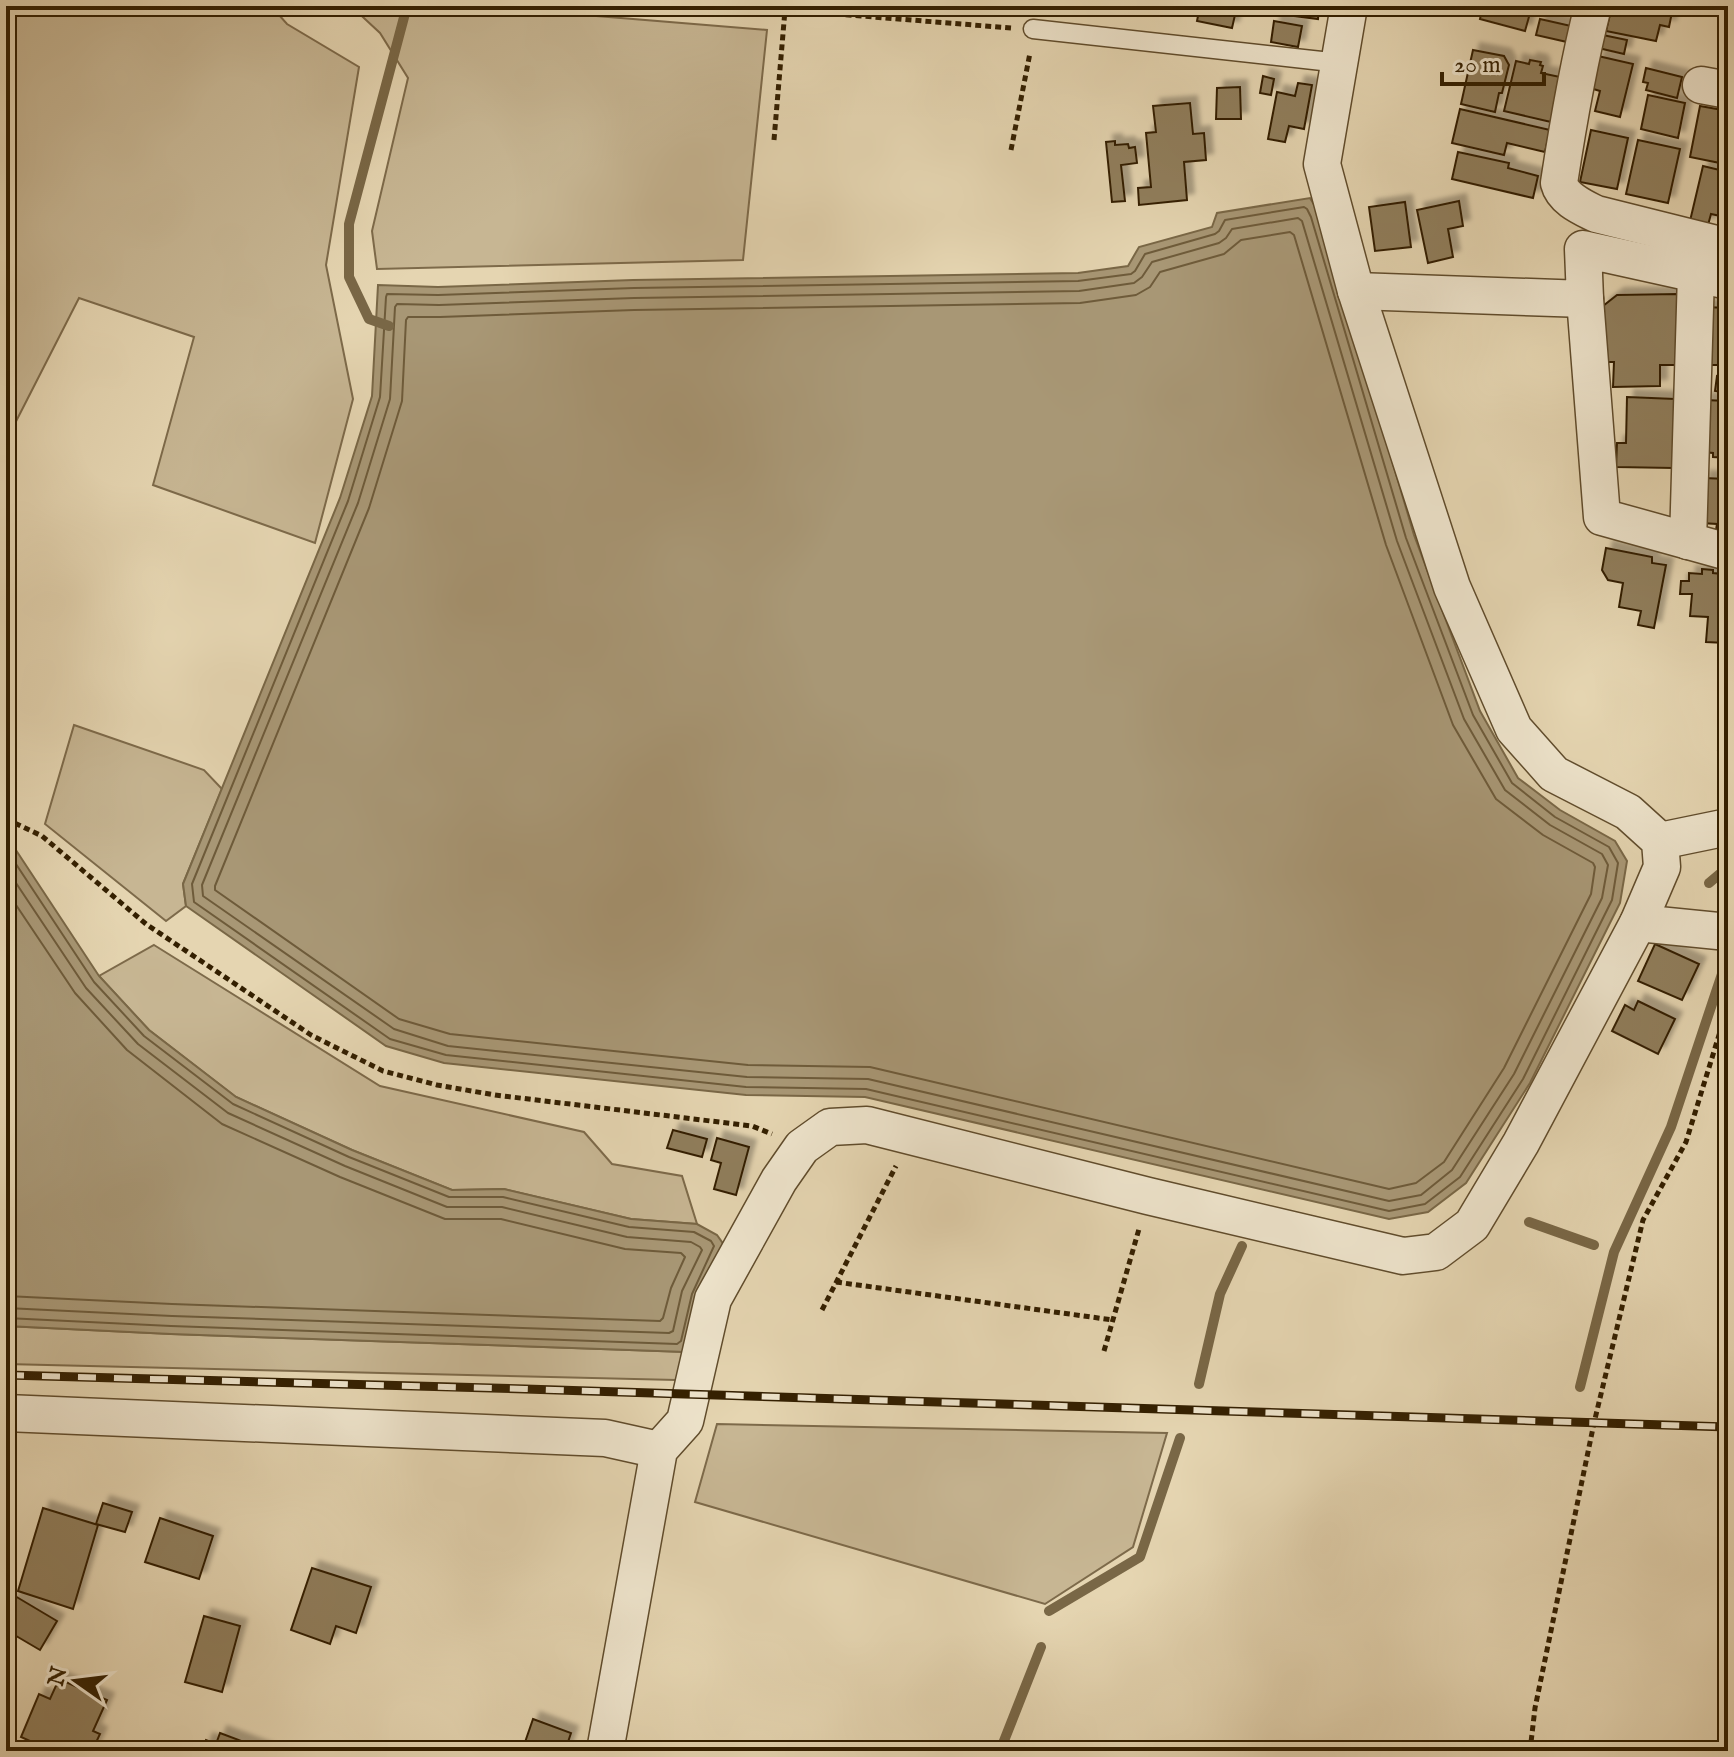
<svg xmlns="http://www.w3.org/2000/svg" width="1734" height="1757" viewBox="0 0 1734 1757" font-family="'IM FELL English',serif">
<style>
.green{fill:#c7b693;stroke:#7d6a4a;stroke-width:2}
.water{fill:#a89775;stroke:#796746;stroke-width:2}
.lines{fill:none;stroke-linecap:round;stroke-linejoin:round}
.shore{stroke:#6e5b3a;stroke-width:2}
.stream{stroke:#796746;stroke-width:10}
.building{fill:#907e5c;stroke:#331f00;stroke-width:2;filter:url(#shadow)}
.lane-casing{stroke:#604c2c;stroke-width:21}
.street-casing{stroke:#604c2c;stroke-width:39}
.path{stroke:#331f00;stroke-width:5;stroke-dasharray:6 4;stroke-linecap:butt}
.lane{stroke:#eee4cc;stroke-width:18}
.street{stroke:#eee4cc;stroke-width:36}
.rail-casing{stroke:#331f00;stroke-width:9}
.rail{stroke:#eee4cc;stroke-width:6;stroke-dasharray:18;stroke-linecap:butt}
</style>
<defs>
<filter id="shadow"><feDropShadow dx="7" dy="-7" stdDeviation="2" flood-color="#0004"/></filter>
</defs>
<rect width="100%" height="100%" fill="#e5d5b1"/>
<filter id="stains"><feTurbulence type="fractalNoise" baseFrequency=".0025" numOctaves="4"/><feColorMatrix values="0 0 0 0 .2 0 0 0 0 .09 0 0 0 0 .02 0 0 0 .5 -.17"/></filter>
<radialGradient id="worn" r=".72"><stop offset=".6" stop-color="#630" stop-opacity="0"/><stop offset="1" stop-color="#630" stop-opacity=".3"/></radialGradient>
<g class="green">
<path d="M6,6H271L287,24L359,67L326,265L353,399L315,543L153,485L194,337L79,298L6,441Z"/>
<path d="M351,6H536V11L767,30L743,260L377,269L372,231L408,78L380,33Z"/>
<path d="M74,725L204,770L222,789L183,884L186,906L166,921L45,824Z"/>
<path d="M154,945L380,1086L584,1132L612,1164L682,1176L697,1224L631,1219L504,1189L452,1190L352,1150L236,1097L149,1030L99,976Z"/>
<path d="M6,1326L171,1334L686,1352L676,1380L6,1364Z"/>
<path d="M717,1424L1167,1433L1133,1547L1045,1604L695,1502Z"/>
</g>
<g class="water">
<path d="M1310,198L1319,213L1414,535L1480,711L1518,778L1560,810L1615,841L1627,861L1620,903L1530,1083L1466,1183L1428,1212L1389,1219L865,1097L746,1095L444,1063L386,1046L186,906L183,884L340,498L372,396L378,285L438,287L633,280L1078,273L1128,266L1139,247L1212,227L1217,213Z"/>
<path d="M6,835L99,976L149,1030L236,1097L352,1150L452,1190L504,1189L631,1219L697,1224L717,1235L724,1245L686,1352L171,1334L6,1326Z"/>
</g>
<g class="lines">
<g class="shore">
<path d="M1304,207L1307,209L1311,217L1406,538L1473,715L1512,783L1555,817L1609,847L1618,863L1612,900L1523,1079L1460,1177L1425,1204L1389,1211L866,1089L746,1087L446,1055L390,1039L194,902L192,884L348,501L380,397L386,297L387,294L438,295L634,288L1078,281L1131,274L1135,271L1145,254L1215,234L1219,231L1225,220Z"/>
<path d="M1298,218L1302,221L1397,541L1464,719L1505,790L1550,825L1602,854L1608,865L1602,898L1514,1074L1452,1170L1421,1195L1389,1201L868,1079L747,1077L448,1046L394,1029L203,896L202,885L358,503L390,399L395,307L397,304L439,305L634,298L1079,291L1134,283L1142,277L1152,262L1219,243L1226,238L1232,229Z"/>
<path d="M1290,232L1294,235L1386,545L1453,725L1496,799L1543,835L1593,863L1595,867L1591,894L1504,1068L1444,1162L1416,1183L1389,1189L870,1067L748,1065L450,1034L399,1019L215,890V886L369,508L402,401L406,320L408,317H440L634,310L1080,303L1136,295L1150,287L1160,272L1224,254L1241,240Z"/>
<path d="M6,849L94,982L144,1036L233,1104L349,1157L449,1197H503L629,1227L694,1232L711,1241L714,1246L692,1294L681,1341L677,1344L171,1326L6,1318"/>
<path d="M6,868L86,988L138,1044L228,1113L345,1166L447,1207H502L627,1237L691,1242L700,1247L702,1250L682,1291L673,1331L669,1333L172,1316L6,1308"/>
<path d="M6,890L75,993L127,1050L222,1124L340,1177L445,1219H501L625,1249L681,1253L685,1257L671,1288L663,1318L660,1321L172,1304L6,1296"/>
</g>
<g class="stream">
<path d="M389,326L369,319L349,277V224L407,6"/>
<path d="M1709,883L1728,867"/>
<path d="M1529,1222L1594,1245"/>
<path d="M1199,1384L1220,1294L1242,1246"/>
<path d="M1580,1387L1614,1252L1671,1127L1728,956"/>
<path d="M1049,1611L1140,1557L1180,1438"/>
<path d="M1000,1751L1041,1647"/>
</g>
</g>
<g class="building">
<path d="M1200,6H1237L1232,28L1197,21Z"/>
<path d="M1272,6H1319L1318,19L1272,13Z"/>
<path d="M1483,6H1532L1525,31L1480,19Z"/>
<path d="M1612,6H1667L1673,7L1669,27L1660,25L1656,41L1606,31Z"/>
<path d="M1540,19L1571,26L1567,42L1536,35Z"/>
<path d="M1274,21L1302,26L1298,47L1271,42Z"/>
<path d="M1598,34L1627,40L1624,54L1594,47Z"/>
<path d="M1473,50L1504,56L1509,65L1502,93H1499L1495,112L1461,104Z"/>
<path d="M1598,56L1633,64L1620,117L1595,111L1600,91L1590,88Z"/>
<path d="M1530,60L1541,62L1540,65L1543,66L1541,73L1560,77L1551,122L1504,111L1516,61L1529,64Z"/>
<path d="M1646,68L1682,77L1677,98L1646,90L1648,83L1643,82Z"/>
<path d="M1263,76L1274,79L1271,95L1260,93Z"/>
<path d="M1298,83L1312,85L1304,129L1289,126L1285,142L1268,139L1277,92L1295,96Z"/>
<path d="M1240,87L1241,119H1216L1217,88Z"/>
<path d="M1648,95L1685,103L1678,138L1641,129Z"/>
<path d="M1190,103L1193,134L1204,133L1206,160L1184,162L1187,200L1139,205L1138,188L1151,187L1146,133L1156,132L1153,106Z"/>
<path d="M1700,106L1728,111V126L1720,163L1690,157Z"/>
<path d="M1460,109L1550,130L1545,152L1507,143L1504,155L1452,143Z"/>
<path d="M1591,130L1628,138L1617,189L1580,182Z"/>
<path d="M1638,140L1680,149L1668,203L1626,194Z"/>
<path d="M1115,141V145L1128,144L1129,148L1135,147L1137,163L1121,165L1125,201L1112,202L1106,142Z"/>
<path d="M1458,152L1509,163L1508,168L1538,176L1533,198L1452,179Z"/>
<path d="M1703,166L1728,172V204L1725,217L1711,214L1708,225L1690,221Z"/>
<path d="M1459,201L1463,226L1448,229L1453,257L1428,263L1417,210Z"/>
<path d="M1405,202L1411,247L1375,251L1369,207Z"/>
<path d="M1677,294L1678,365H1660V386L1613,387L1614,362H1603V306L1617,295Z"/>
<path d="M1705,307L1728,308V375L1718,374V365H1703Z"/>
<path d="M1717,376L1728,378V393L1715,391Z"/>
<path d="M1627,397L1675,399L1673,468L1616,467L1617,443H1626Z"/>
<path d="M1704,400L1728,401V458L1713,457V453L1702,452Z"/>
<path d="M1703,478L1728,479V531L1716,530L1717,524L1701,523Z"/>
<path d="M1606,548L1652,557V563L1666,565L1654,628L1638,625L1641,611L1619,607L1623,583L1608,580L1602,570Z"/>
<path d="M1702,569L1713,570V573L1722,574V581L1728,582L1726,643L1706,642L1708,617L1690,616L1692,594H1680L1681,581H1689V573L1702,574Z"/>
<path d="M1720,714L1728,715V750H1718Z"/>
<path d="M1655,944L1699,964L1682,1000L1638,981Z"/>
<path d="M1638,1001L1675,1019L1658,1054L1612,1031L1625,1005L1634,1010Z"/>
<path d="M673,1130L707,1139L702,1157L667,1148Z"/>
<path d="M717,1138L749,1147L736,1195L714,1189L721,1163L711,1160Z"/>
<path d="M103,1503L132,1512L125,1532L96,1524Z"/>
<path d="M43,1508L98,1525L73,1609L18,1591Z"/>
<path d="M160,1518L213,1536L199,1579L145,1562Z"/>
<path d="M312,1568L371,1587L356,1633L336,1626L330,1644L291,1630Z"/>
<path d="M15,1596L57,1621L40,1650L6,1630V1611Z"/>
<path d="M204,1616L240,1626L222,1692L185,1682Z"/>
<path d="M59,1679L107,1700L93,1731L100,1734L92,1751L83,1748L81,1751H52L21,1737L39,1694L50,1699Z"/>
<path d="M533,1719L571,1733L565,1751H522Z"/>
<path d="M220,1733L268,1751H202L206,1740L216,1744Z"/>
</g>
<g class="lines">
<defs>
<path id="lane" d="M1033,29L1340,63"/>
<g id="street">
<path d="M1593,6C1578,65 1568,124 1559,183C1563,199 1582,207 1596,214L1728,247"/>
<path d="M1701,85L1728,90"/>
<path d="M1356,291L1585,299L1583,249L1728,281"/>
<path d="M1585,299L1602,517L1728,552"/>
<path d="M1688,541L1696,274"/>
<path d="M1660,841L1728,827"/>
<path d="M1638,923L1728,932"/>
<path d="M6,1413L605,1438L659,1450"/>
<path d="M605,1751L659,1450L685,1421L713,1299L779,1180L802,1147L830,1127L867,1125L1148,1196L1403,1256L1436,1252L1472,1225L1521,1143L1638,923L1662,867L1660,841L1628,812L1554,774L1514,729L1452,587L1356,291L1322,164L1349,6"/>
</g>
</defs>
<use href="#lane" class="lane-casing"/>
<use href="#street" class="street-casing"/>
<g class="path">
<path d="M736,6L1011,28"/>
<path d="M774,140L785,10"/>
<path d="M1011,150L1030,53"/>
<path d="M6,819L42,836L146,924L311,1035L383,1071L437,1085L495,1095L752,1126L772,1134"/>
<path d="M836,1282L1113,1320"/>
<path d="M822,1310L896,1166"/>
<path d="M1104,1351L1139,1229"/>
<path d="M1530,1751L1535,1708L1594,1423L1643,1220L1686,1142L1728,1006"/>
</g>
<use href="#lane" class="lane"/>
<use href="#street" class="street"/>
<defs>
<path id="rail" d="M6,1375L525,1389L1728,1427"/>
</defs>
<use href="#rail" class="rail-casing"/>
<use href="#rail" class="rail"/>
</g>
<rect width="1734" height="1757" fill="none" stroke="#e5d5b1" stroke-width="32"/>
<rect x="8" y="8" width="1718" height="1741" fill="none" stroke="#331f00" stroke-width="4"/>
<rect x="16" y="16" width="1702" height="1725" fill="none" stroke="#331f00" stroke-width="2"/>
<g transform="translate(76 1681) rotate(284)" stroke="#eee4cc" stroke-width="6" paint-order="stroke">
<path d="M0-6L14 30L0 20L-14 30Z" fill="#331f00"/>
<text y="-12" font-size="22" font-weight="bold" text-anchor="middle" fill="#331f00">N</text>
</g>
<path d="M1442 72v12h102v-12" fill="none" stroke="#331f00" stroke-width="4"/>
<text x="1454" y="72" font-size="24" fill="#331f00" stroke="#eee4cc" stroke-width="6" paint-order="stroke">20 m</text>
<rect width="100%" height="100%" filter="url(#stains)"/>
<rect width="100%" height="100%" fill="url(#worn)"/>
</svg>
